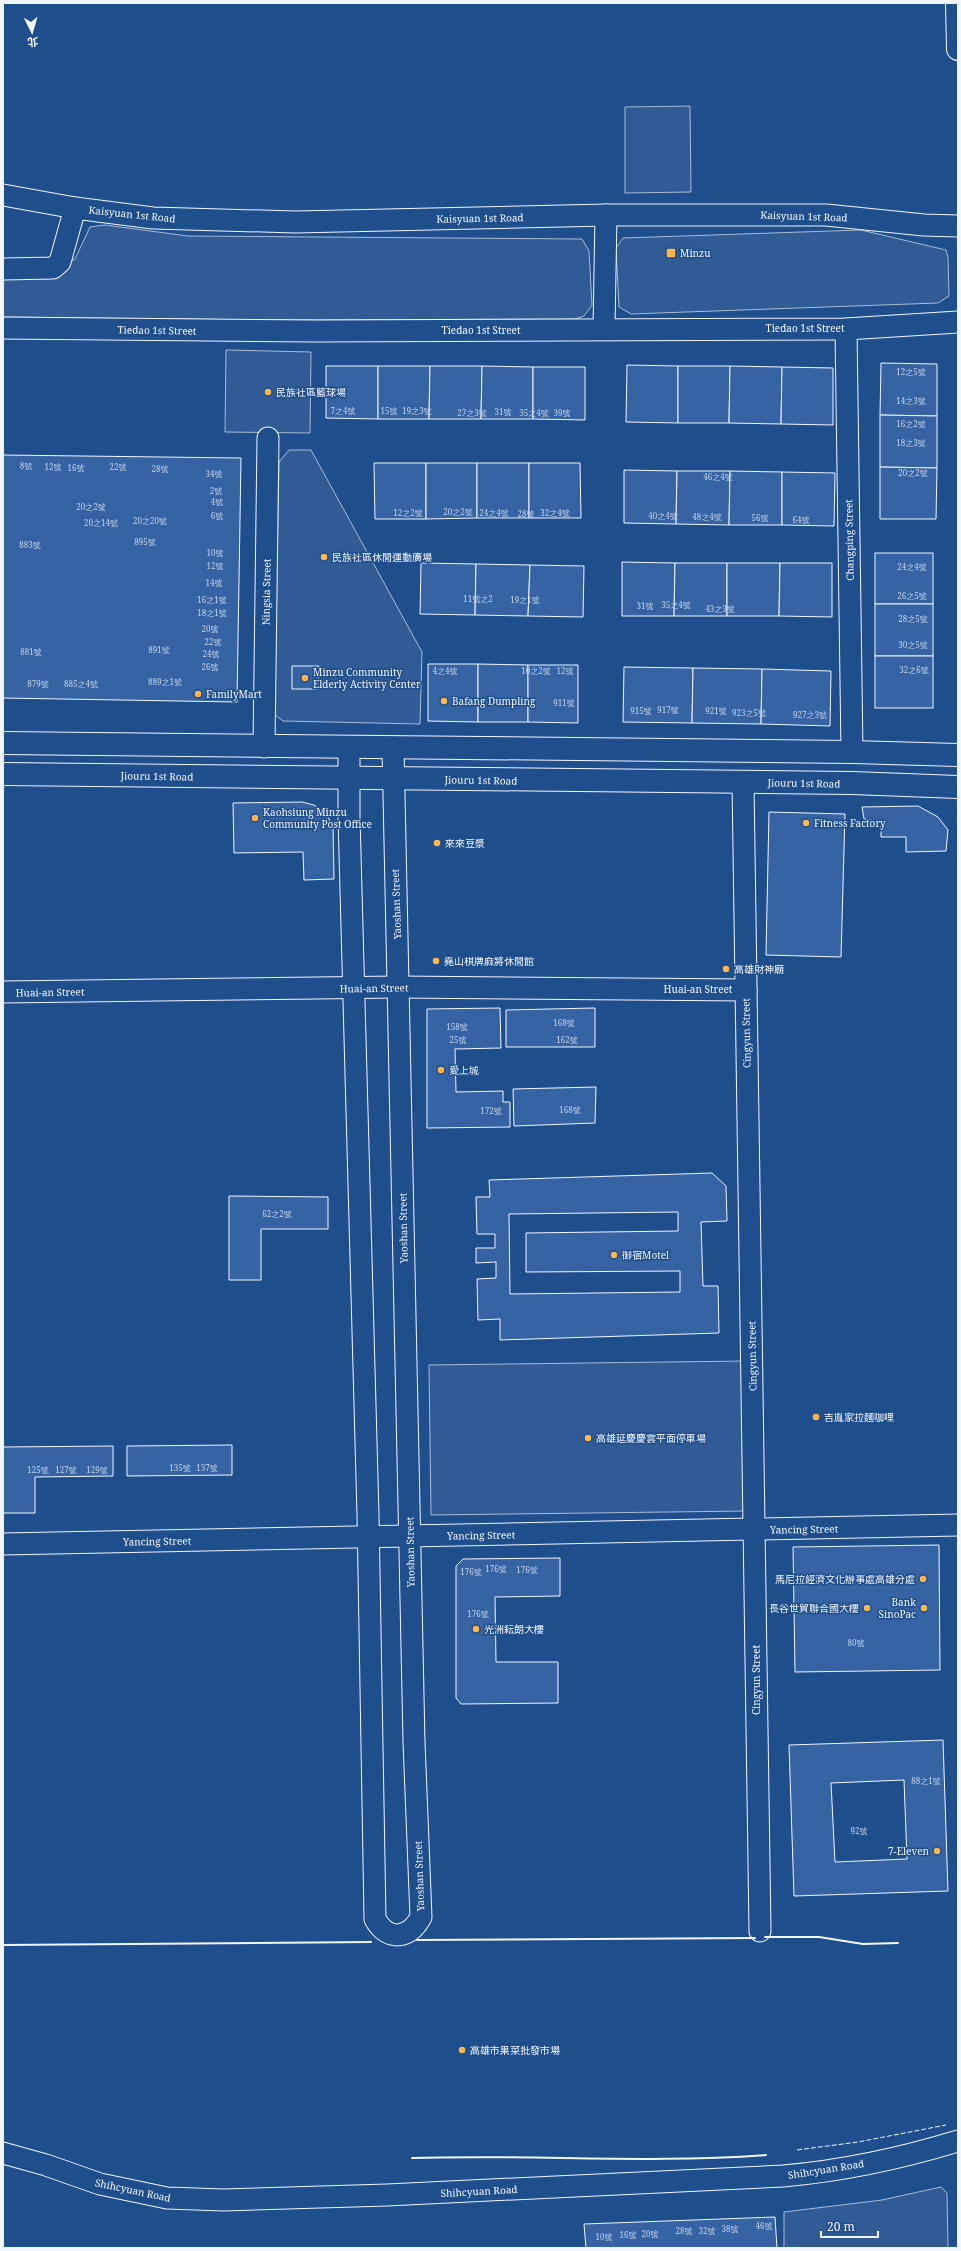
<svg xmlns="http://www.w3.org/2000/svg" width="961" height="2251" viewBox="0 0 961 2251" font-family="'Noto Serif','Noto Sans TC',serif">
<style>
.built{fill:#305b95;stroke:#a8bbd7}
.building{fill:#3563a3;stroke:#f2f6ff;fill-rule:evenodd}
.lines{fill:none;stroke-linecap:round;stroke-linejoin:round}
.minor-casing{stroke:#f2f6ff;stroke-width:23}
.major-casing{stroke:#f2f6ff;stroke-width:24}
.minor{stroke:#1f4e8c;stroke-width:21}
.major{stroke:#1f4e8c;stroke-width:22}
.fence{stroke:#f2f6ff;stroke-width:1;stroke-dasharray:5 2;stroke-linecap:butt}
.wall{stroke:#f2f6ff;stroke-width:2}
.poi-dot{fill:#ffb74d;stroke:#1f4e8c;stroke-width:1.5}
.labels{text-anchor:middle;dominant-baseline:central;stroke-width:3;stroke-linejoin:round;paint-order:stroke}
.number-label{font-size:8px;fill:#c3d1e8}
.street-label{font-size:10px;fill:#f2f6ff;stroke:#1f4e8c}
.poi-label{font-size:10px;fill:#f2f6ff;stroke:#1f4e8c;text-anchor:start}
</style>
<rect width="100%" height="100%" fill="#1f4e8c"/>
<g class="built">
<path d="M690,106L691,192L625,193V107Z"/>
<path d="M105,225L188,236L582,239L589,251L592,305L584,316L575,319L276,320L3,317V271L55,270L75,259L90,227Z"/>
<path d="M861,230L946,250L948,258L949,296L938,303L631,314L619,307L616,248L623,238Z"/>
<path d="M226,350L311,352L310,433L225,432Z"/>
<path d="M289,450H311L422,652L420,724L283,721L274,714L279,462Z"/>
<path d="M745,1361L747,1511L431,1515L429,1365Z"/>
<path d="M941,2187L947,2193L948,2248H784V2212L882,2200Z"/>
</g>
<g class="building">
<path d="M881,363L937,364V416L880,415Z"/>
<path d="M627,365L678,366V423L626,422Z"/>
<path d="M326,366H378V419L326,418Z"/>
<path d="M378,366H430L429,419H378Z"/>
<path d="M430,366H482L481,419H429Z"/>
<path d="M482,366L533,367V419H481Z"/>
<path d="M678,366H730L729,423H678Z"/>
<path d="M730,366L782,367L781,424L729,423Z"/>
<path d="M533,367H585V420L533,419Z"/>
<path d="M782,367L833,368V425L781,424Z"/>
<path d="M880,415L937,416V468L880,467Z"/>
<path d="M3,455L241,458L237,702L3,698Z"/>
<path d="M374,463H426V519H375Z"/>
<path d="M426,463H477V518L426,519Z"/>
<rect x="477" y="463" width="52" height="55"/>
<path d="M529,463H580L581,518H529Z"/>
<path d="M880,467L937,468L936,519H880Z"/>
<path d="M624,470L677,471L676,524L624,523Z"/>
<path d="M677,471H730L729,525L676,524Z"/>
<path d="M730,471L782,472V525H729Z"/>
<path d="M782,472L835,473L834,526L782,525Z"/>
<rect x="875" y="553" width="58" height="51"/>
<path d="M622,562L675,563L674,616H622Z"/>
<path d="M421,563L476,564L475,615L420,614Z"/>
<path d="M675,563H727V616H674Z"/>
<path d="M727,563H780L779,616H727Z"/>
<path d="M780,563H832V617L779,616Z"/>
<path d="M476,564L530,565L528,616L475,615Z"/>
<path d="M530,565L584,566L583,617L528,616Z"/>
<rect x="875" y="604" width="58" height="52"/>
<rect x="875" y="656" width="58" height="52"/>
<path d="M428,664H478V722L428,721Z"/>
<path d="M478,664L528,665V722H478Z"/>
<path d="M528,665H578V723L528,722Z"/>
<path d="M292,666H319L318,689H292Z"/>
<path d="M624,667L693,668L692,723L623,722Z"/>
<path d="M693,668L762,669L761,724L692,723Z"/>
<path d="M762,669L831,671L830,726L761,724Z"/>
<path d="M302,802L314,805L327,815L333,827L334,879L304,880L303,852L234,853L233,803Z"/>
<path d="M918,806L938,817L948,830L946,851L906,852V837H881V822L864,819L862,807Z"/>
<path d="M769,812L845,814L841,957L766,955Z"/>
<path d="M500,1008L501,1048L455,1049L456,1092L503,1091V1102H510V1127L427,1128V1009Z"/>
<path d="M595,1008V1047H506V1010Z"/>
<path d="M596,1087L595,1123L514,1126L513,1089Z"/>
<path d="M712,1173L726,1186L727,1221L701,1222L703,1286H718L719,1333L500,1340V1319L478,1320L477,1279L496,1278V1262L476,1263V1248H495V1234H477L476,1197H490L489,1180ZM678,1212V1231L526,1233V1272L680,1271V1292L510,1294L509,1214Z"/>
<path d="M229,1196L328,1197V1229H261V1280H229Z"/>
<path d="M232,1445V1475L127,1476V1446Z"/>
<path d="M113,1446V1476L35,1477V1513H3V1447Z"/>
<path d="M939,1545L940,1670L795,1672L793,1547Z"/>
<path d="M560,1558V1596L495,1597L496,1662H558V1703L461,1704L456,1698V1566L463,1559Z"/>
<path d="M943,1740L948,1891L794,1896L789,1745ZM904,1780L907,1859L835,1862L831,1783Z"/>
<path d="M775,2217L777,2248H586L584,2224Z"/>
</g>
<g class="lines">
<defs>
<g id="minor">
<path d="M3,195L75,208L153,218L296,222L606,215H826L924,225L958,226"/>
<path d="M3,269L53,268L60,262L75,208"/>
<path d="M3,328L316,331L846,329L958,322"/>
<path d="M604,328L606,215"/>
<path d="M846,329L852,752"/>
<path d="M264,747L268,438"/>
<path d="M349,747V817L368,1515L375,1919C388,1942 409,1939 421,1917L414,1742L393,747"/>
<path d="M743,782L760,1931"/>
<path d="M3,992L398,987L746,990"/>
<path d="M3,1544L958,1525"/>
<path d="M3,2153L46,2165L100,2184L167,2198L223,2200L387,2195L783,2176C842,2171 902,2158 958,2141"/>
</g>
<g id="major">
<path d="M957,3L958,49"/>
<path d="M3,743L852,752L958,755"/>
<path d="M3,774L852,783L958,787"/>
</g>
</defs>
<use href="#minor" class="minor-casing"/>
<use href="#major" class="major-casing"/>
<use href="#minor" class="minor"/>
<use href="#major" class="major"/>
<path class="fence" d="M797,2150L858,2142L946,2125"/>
<g class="wall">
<path d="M765,1937H819L863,1944L898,1943"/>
<path d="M417,1940L755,1938"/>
<path d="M3,1945L371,1942"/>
<path d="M412,2158C530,2154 648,2164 766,2155"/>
</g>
</g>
<g class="poi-dot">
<rect x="666" y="248" width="10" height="10" rx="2"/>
<circle cx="268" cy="392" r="4"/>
<circle cx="324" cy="557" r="4"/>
<circle cx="305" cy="678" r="4"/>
<circle cx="198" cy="694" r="4"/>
<circle cx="444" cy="701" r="4"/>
<circle cx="255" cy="818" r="4"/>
<circle cx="806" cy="823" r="4"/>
<circle cx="437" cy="843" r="4"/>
<circle cx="436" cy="961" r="4"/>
<circle cx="726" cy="969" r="4"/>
<circle cx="441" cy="1070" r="4"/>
<circle cx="614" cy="1255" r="4"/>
<circle cx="816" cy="1417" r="4"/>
<circle cx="588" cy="1438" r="4"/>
<circle cx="923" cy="1579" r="4"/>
<circle cx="867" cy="1608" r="4"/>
<circle cx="924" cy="1608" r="4"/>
<circle cx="476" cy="1629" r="4"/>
<circle cx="937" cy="1851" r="4"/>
<circle cx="462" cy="2050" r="4"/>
</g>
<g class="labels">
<g class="number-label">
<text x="911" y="371">12之5號</text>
<text x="911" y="400">14之3號</text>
<text x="343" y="410">7之4號</text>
<text x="389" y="410">15號</text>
<text x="417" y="410">19之3號</text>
<text x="503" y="411">31號</text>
<text x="472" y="412">27之3號</text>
<text x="534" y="412">35之4號</text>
<text x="562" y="412">39號</text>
<text x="911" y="423">16之2號</text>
<text x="911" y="442">18之3號</text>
<text x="26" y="465">8號</text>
<text x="53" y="466">12號</text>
<text x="118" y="466">22號</text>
<text x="76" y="467">16號</text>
<text x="160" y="468">28號</text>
<text x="913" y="472">20之2號</text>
<text x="214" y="473">34號</text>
<text x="718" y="476">46之4號</text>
<text x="216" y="490">2號</text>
<text x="217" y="501">4號</text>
<text x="91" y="506">20之2號</text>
<text x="458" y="511">20之2號</text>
<text x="408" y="512">12之2號</text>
<text x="494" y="512">24之4號</text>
<text x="555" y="512">32之4號</text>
<text x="526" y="513">28號</text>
<text x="217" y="515">6號</text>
<text x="663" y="515">40之4號</text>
<text x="707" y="516">48之4號</text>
<text x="760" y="517">56號</text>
<text x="801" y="519">64號</text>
<text x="150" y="520">20之20號</text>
<text x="101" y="522">20之14號</text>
<text x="145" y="541">895號</text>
<text x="30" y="544">883號</text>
<text x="215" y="552">10號</text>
<text x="215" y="565">12號</text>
<text x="912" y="566">24之4號</text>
<text x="214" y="582">14號</text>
<text x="912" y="595">26之5號</text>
<text x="478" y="598">11號之2</text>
<text x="212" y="599">16之1號</text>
<text x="525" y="599">19之1號</text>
<text x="676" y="604">35之4號</text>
<text x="645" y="605">31號</text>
<text x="720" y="608">43之3號</text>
<text x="212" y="612">18之1號</text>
<text x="913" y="618">28之5號</text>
<text x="210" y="628">20號</text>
<text x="213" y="641">22號</text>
<text x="913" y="644">30之5號</text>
<text x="159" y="649">891號</text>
<text x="31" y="651">881號</text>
<text x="211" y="653">24號</text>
<text x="210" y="666">26號</text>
<text x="914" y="669">32之6號</text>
<text x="445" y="670">4之4號</text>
<text x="536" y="670">10之2號</text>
<text x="565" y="670">12號</text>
<text x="165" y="681">889之1號</text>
<text x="38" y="683">879號</text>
<text x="81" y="683">885之4號</text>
<text x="564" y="702">911號</text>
<text x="668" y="709">917號</text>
<text x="641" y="710">915號</text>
<text x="716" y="710">921號</text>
<text x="749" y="712">923之5號</text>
<text x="810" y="714">927之3號</text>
<text x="564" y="1022">168號</text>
<text x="457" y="1026">158號</text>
<text x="458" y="1039">25號</text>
<text x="567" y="1039">162號</text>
<text x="570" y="1109">168號</text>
<text x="491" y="1110">172號</text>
<text x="277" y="1213">62之2號</text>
<text x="180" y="1467">135號</text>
<text x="207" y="1467">137號</text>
<text x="38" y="1469">125號</text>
<text x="66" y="1469">127號</text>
<text x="97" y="1469">129號</text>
<text x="496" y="1568">176號</text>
<text x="527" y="1569">176號</text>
<text x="471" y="1571">176號</text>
<text x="478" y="1613">176號</text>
<text x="856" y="1642">80號</text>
<text x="926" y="1780">88之1號</text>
<text x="859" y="1830">92號</text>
<text x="764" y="2225">46號</text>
<text x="730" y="2228">38號</text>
<text x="684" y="2230">28號</text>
<text x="707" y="2230">32號</text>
<text x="650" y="2233">20號</text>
<text x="628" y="2234">16號</text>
<text x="604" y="2236">10號</text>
</g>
<g class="street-label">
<text transform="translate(132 214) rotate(6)">Kaisyuan 1st Road</text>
<text transform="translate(804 216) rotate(2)">Kaisyuan 1st Road</text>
<text transform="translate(480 218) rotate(-1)">Kaisyuan 1st Road</text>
<text x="805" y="328">Tiedao 1st Street</text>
<text transform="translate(157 330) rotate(1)">Tiedao 1st Street</text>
<text x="481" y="330">Tiedao 1st Street</text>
<text transform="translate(849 540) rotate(-91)">Changping Street</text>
<text transform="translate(266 592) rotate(-89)">Ningsia Street</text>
<text transform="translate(157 776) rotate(1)">Jiouru 1st Road</text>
<text transform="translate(481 780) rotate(1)">Jiouru 1st Road</text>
<text transform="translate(804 783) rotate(1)">Jiouru 1st Road</text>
<text transform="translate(396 904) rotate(-92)">Yaoshan Street</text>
<text transform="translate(374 988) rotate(-1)">Huai-an Street</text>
<text x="698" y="989">Huai-an Street</text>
<text transform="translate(50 992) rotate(-1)">Huai-an Street</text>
<text transform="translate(746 1033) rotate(-91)">Cingyun Street</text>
<text transform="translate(403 1228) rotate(-91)">Yaoshan Street</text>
<text transform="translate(752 1356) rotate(-91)">Cingyun Street</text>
<text transform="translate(804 1529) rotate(-1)">Yancing Street</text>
<text transform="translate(481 1535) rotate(-1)">Yancing Street</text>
<text transform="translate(157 1541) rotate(-1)">Yancing Street</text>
<text transform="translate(410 1552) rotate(-91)">Yaoshan Street</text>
<text transform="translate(756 1680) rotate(-90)">Cingyun Street</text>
<text transform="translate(419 1876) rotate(-92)">Yaoshan Street</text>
<text transform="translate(826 2169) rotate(-9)">Shihcyuan Road</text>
<text transform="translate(133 2190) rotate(12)">Shihcyuan Road</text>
<text transform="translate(479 2191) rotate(-3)">Shihcyuan Road</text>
</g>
<g class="poi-label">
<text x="680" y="253">Minzu</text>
<text x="276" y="392">民族社區籃球場</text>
<text x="332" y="557">民族社區休閒運動廣場</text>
<text x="313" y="672">Minzu Community<tspan x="313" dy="12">Elderly Activity Center</tspan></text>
<text x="206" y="694">FamilyMart</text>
<text x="452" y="701">Bafang Dumpling</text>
<text x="263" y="812">Kaohsiung Minzu<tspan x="263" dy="12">Community Post Office</tspan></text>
<text x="814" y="823">Fitness Factory</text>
<text x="445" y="843">來來豆漿</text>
<text x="444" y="961">堯山棋牌麻將休閒館</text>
<text x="734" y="969">高雄財神廟</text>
<text x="449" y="1070">愛上城</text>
<text x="622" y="1255">御宿Motel</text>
<text x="824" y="1417">吉胤家拉麵咖哩</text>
<text x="596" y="1438">高雄延慶慶雲平面停車場</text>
<text x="915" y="1579" text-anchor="end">馬尼拉經濟文化辦事處高雄分處</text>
<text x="916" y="1602" text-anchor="end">Bank<tspan x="916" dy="12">SinoPac</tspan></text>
<text x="859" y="1608" text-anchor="end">長谷世貿聯合國大樓</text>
<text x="484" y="1629">光洲耘朗大樓</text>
<text x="929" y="1851" text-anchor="end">7-Eleven</text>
<text x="470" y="2050">高雄市果菜批發市場</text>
</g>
</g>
<rect width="961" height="2251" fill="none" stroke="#f2f6ff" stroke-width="8"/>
<g transform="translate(32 32) rotate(175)" stroke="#1f4e8c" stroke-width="3" paint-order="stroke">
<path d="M0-3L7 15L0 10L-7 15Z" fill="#f2f6ff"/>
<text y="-6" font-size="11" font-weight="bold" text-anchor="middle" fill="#f2f6ff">北</text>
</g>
<path d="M821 2231v6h57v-6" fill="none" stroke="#f2f6ff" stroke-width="2"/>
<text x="827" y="2231" font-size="12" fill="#f2f6ff" stroke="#1f4e8c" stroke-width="3" paint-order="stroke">20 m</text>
</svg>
